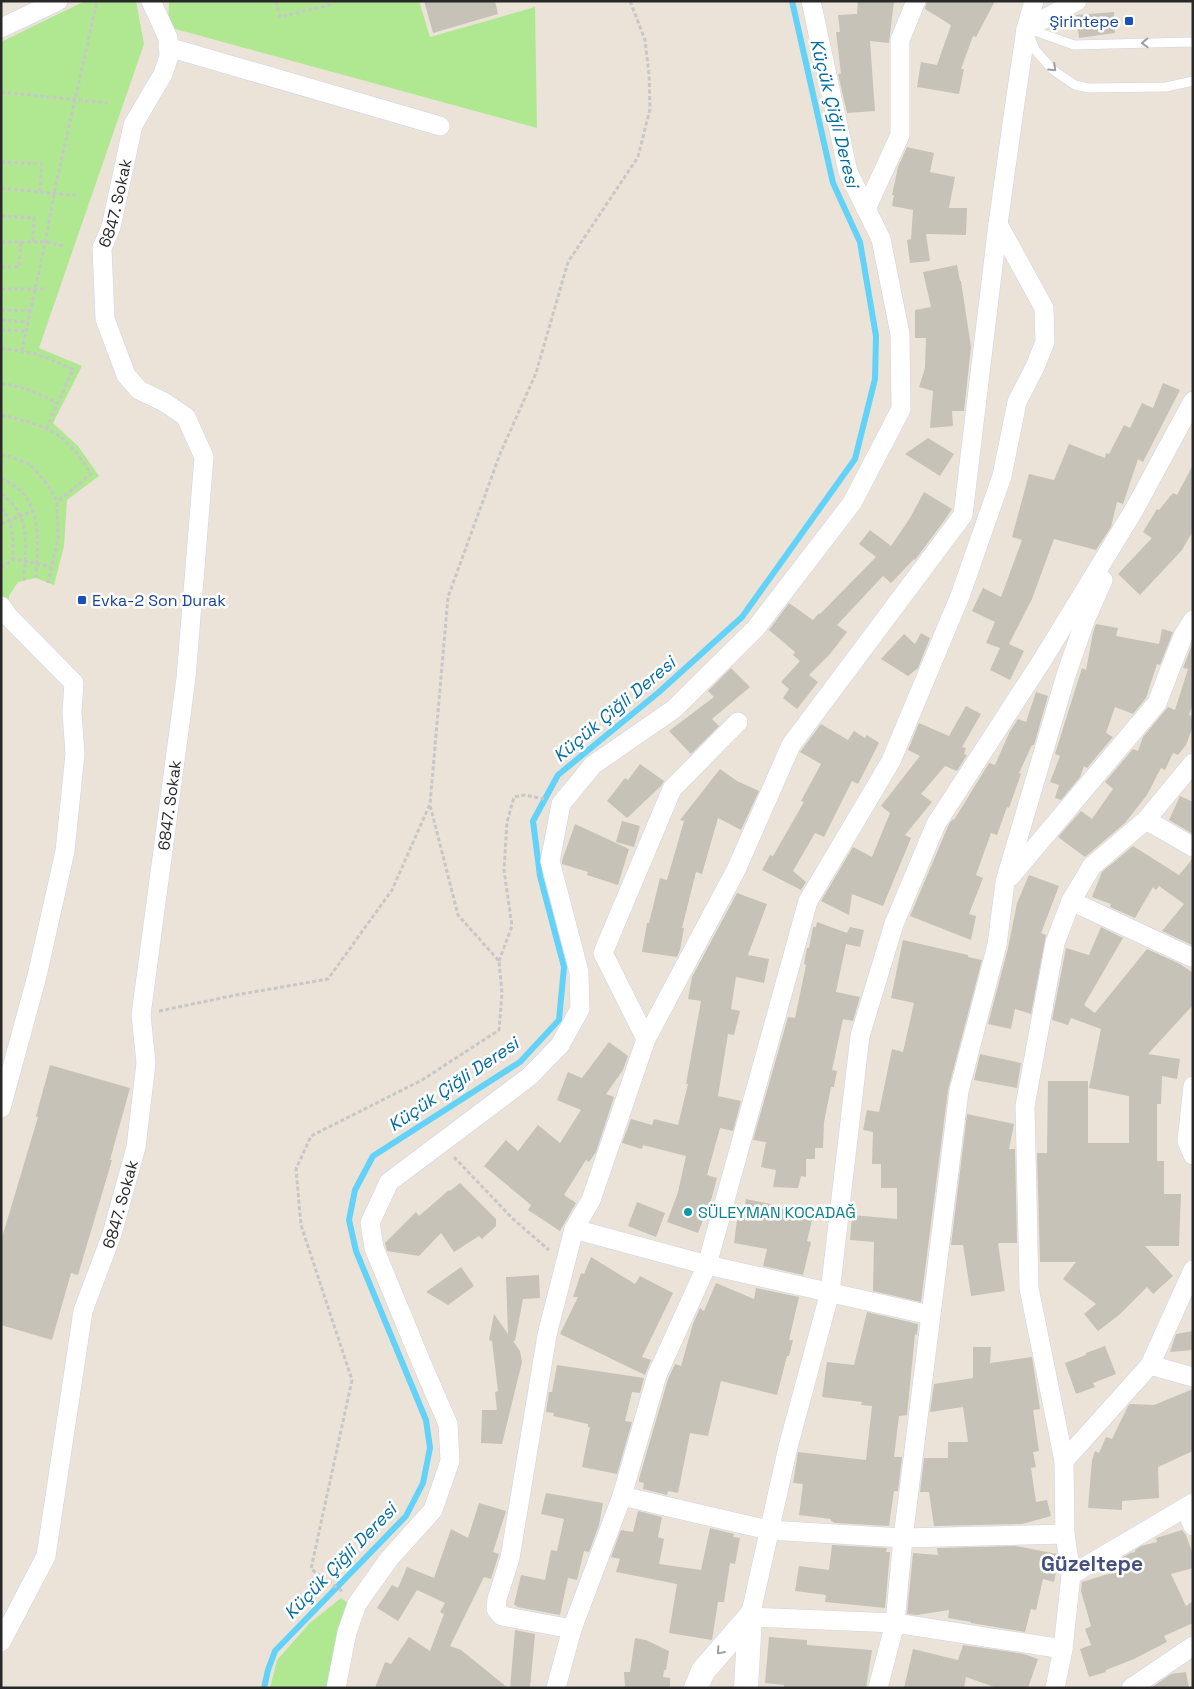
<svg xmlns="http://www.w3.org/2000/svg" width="1194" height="1689" viewBox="0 0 1194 1689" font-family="'Space Grotesk',sans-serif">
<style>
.green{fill:#afe890}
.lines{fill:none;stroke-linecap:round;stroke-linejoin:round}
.stream{stroke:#62d2f8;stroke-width:6}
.building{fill:#c6c2b7}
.service-casing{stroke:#ced2e3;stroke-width:10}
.minor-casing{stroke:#ced2e3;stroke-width:20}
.tertiary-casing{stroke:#ced2e3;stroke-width:25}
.path{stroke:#c7c7c7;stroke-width:3;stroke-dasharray:4 2.5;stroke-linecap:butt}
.service{stroke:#fff;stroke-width:9}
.minor{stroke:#fff;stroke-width:19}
.tertiary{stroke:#fff;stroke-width:24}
.oneway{stroke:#9e9e9e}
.transit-dot{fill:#1a4fb4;stroke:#fff;stroke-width:2}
.culture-dot{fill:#0f9aa8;stroke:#fff;stroke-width:2}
.labels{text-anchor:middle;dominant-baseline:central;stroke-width:5;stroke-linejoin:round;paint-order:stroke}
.transit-label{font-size:16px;fill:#164399;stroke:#fff;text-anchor:end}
.street-label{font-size:16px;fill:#282828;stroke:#fff}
.culture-label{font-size:16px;fill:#0d838f;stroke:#fff;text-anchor:start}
.water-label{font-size:18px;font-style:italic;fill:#036da2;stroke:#fff}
.district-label{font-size:21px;font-weight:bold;fill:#45507c;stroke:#fff}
</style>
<rect width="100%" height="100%" fill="#ece3d8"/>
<g class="green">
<path d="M85,1H136L144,44L39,348L82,366L53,423L78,446L99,476L67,500L64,546L54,585L36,578L18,582L9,596L8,616L1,606V42Z"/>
<path d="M169,1H419L430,37L535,7L537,128L168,27Z"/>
<path d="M341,1598L350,1605L327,1688H270L277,1660L310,1623Z"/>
</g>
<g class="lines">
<path class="stream" d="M264,1688L268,1670L275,1651L406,1516L423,1483L430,1448L426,1420L356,1251L349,1220L355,1190L373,1156L520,1062L559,1020L564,967L540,876L533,821L558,775L659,692L742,617L855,459L875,379L876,336L860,242L833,183L792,1"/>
</g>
<g class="building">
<path d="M424,1H495L498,14L433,33Z"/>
<path d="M858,1H894L889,43L870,41L875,111L847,113L838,74H841L836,32H840L838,15L857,14Z"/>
<path d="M927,1H995L976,37L973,36L961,69H964L959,94L917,87L921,62L937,65L951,25L925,9Z"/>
<path d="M1114,12L1115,33L1079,38L1076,15Z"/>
<path d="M907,147L934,153L930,172L955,177L949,208H967L966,235L926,234L930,261L910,263L907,240L911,239L913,210L892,206L894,195H892L898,167Z"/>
<path d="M957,265L960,281H961L971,347L964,411H952L953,426L930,428L933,391L919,387L925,368L926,338H915V310L931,307L923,272Z"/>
<path d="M1163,383L1180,390L1143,462L1138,459L1123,504L1117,502L1111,527L1096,550L1054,539L1032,599L1009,644L1024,651L1010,680L990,670L1000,648L986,643L995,622L972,611L983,588L1001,597L1022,540L1012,537L1029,474L1054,480L1069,444L1105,458L1106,453L1109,454L1124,425L1130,428L1142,403L1153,408Z"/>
<path d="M928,438L954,454L940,476L905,454Z"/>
<path d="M1193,465V531L1182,550L1140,595L1118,574L1152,538L1143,532L1157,509L1159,510L1173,493L1177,495Z"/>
<path d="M924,492L952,509L944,521L915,560L914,559L891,583L883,576L837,625L847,632L830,654L809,675L818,682L797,709L783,698L789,689L781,682L800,661L793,655L795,652L769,630L789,603L813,620L819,613L820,614L876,557L859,544L870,530L891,546L910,518Z"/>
<path d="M1096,624L1118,628L1116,636L1159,644L1162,629L1173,632L1160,665L1157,664L1146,698L1133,714L1115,707L1106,733L1113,737L1087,768L1084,766L1080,777L1061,800L1055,798L1059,785L1050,782L1060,756L1055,754L1082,668L1086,670L1093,633Z"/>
<path d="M921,633L930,638L918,668L908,676L881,659L904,634L915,644Z"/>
<path d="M1193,642V703L1189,715L1193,717V726L1186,745L1178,755L1173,753L1165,770L1161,768L1147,795L1125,823L1085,857L1058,837L1081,811L1092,819L1113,789L1105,782L1133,749L1138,751L1143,737L1168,707L1175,710L1188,669L1183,668Z"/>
<path d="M731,668L750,687L712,719L719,726L691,754L669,731L714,697L708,691Z"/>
<path d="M1036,692L1048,696L1034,745H1032L1019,773L1021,774L1009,808L1007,807L997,835L991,833L976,875L983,878L969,914L976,916L971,940L910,916L949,824L953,819L954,820L989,763L995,765L1010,731L1018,719L1026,722Z"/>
<path d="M966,706L981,714L962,747L966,748L964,754L967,755L957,771L945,766L921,794L932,802L905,835L911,838L883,906L852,894L849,915L821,901L853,847L872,857L890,813L881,806L920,756L908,750L919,723L949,736Z"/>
<path d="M821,724L848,740L854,731L865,738L867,735L879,743L858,784L852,781L824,837L815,833L793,871L806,882L801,890L762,870L770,855L773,856L804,802L801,801L821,764L800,752Z"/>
<path d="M640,764L664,781L661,786L627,818L607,801L625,778L628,780Z"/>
<path d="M720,769L737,781L759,791L741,830L718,818L702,874L696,872L682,928H684L680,950L677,957L642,952L647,923H649L660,878L667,880L684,821L680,820Z"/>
<path d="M1180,796L1193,802V834L1169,820Z"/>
<path d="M622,821L640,826L634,847L616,842Z"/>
<path d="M575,824L629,849L618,885L587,875L588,872L562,864V861Z"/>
<path d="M1133,846L1179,875L1193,858L1192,945L1162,931L1184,904L1159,886L1156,890L1153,887L1135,918L1110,907L1111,904L1092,897L1102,872Z"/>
<path d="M1029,875L1059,886L1041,933L1046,935L1031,1014L1015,1009L1011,1029L988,1024L1008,948L1017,903Z"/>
<path d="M737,893L767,904L748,955L769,959L764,983L736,977L731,1009L740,1011L734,1035L728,1034L718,1096L741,1101L733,1131L720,1128L707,1175L717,1178L712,1197L698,1233L667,1222L678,1192L686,1156L643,1145L642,1149L622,1143L631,1119L652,1125L654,1119L678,1125L688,1084H686L701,1001L688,999L692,977Z"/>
<path d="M817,922L847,933L850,927L864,930L860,947L846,944L836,992L860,997L853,1021L843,1019L832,1070L837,1071L834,1087H831L824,1122L823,1148H815V1159H806V1177L801,1176L798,1188L773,1187L776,1170L761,1167L766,1142L753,1140L788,1017L795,1018L806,965L804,964L807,948H809L813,927H816Z"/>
<path d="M1101,927L1123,938L1084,1005L1095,1013L1147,949L1180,964L1193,973V1005L1148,1054L1180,1059L1177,1079L1162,1076L1161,1104H1157V1161H1164V1194H1181L1179,1246H1145L1173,1276L1153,1294L1147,1287L1119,1315L1098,1331L1084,1314L1096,1304L1063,1279L1076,1262H1040L1037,1153H1047L1048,1081H1088V1143H1129V1096L1089,1088L1101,1029L1071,1018L1068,1025L1052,1020L1066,948L1089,955Z"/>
<path d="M903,940L968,955V957L982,960L948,1090L921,1302L873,1291L874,1242L850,1240L852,1215L897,1219V1188H881V1164H872L873,1132L863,1130L867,1110L879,1112L892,1049L903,1052L914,1003L891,998Z"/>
<path d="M609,1042L628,1056L623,1070L606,1094L614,1097L596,1152L589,1162L586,1160L564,1195L576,1203L560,1231L528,1210L531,1205L484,1166L506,1140L518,1151L538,1125L560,1143L581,1110L557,1100L568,1072L582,1078Z"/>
<path d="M980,1054L1021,1063L1017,1088L974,1080Z"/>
<path d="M50,1065L130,1088L110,1160H112L78,1275L71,1273L52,1340L1,1325V1241L38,1117L36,1116Z"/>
<path d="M967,1114L1014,1124L1009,1149H1015L1017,1243H998L1005,1291L971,1296L963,1245H951Z"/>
<path d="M460,1183L496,1219V1226L482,1239L479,1236L454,1252L441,1233L419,1256L387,1251L385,1243L416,1212L419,1216L449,1190L450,1191Z"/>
<path d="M746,1199L775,1205V1208L794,1210L793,1212L813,1216L807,1241L811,1242L803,1275L763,1266L767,1249L734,1243L737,1220L742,1221Z"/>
<path d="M637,1202L665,1213L656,1237L628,1226Z"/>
<path d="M591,1257L635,1284L640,1276L673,1293L642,1357L651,1360L645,1375L560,1334L578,1297H573L581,1273L584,1274Z"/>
<path d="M461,1267L474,1286L448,1305L426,1292Z"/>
<path d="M539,1275L540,1298L523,1299L515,1341H513L520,1351L522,1362L502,1444L481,1443L482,1410H497L495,1392L498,1391L492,1341L489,1340L494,1314L508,1334L506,1277Z"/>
<path d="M716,1283L754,1299L756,1288L799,1297L789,1340H793L789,1356H787L777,1395L721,1381L708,1436L690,1433L678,1493L668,1491L667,1495L643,1489L644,1483L639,1482V1479L668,1379L675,1364L681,1366L693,1324L700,1308L704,1311Z"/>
<path d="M867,1312L918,1324L917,1335L915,1334L907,1415L899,1416L894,1457H902L898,1491H894L889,1526L835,1523L831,1521V1519L799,1515L803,1484L793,1483L798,1452L866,1460L872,1406L861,1405L862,1402L822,1397L827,1362L854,1365Z"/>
<path d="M1193,1331V1350L1170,1352L1176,1334Z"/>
<path d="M1105,1346L1116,1374L1093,1383L1095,1387L1076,1394L1065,1363L1086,1355V1353Z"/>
<path d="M973,1347H991L990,1363L1032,1357L1040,1409L1033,1410L1039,1451L1033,1452L1036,1467L1031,1468L1036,1502L1047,1500L1051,1516L1022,1524L934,1526L929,1492H920L924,1458H948V1442H968L963,1407L930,1412L934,1384L973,1378Z"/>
<path d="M557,1365L644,1378L640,1393L632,1392L625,1421L632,1422L617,1474L582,1467L590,1427H588V1424L553,1416L554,1413L546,1412L549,1392H552Z"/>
<path d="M1193,1389V1451L1158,1467L1159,1498L1122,1501V1510L1088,1508L1092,1460L1095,1451L1099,1453L1106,1437L1112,1439L1128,1406L1130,1404L1154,1405Z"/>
<path d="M546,1493L603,1503L599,1525L589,1552L584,1551L577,1580L568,1578L560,1615L517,1607V1606L514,1605L521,1575L545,1580L551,1550L557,1551L564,1519L541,1514Z"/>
<path d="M479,1503L506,1511L493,1552L499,1554L491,1579L484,1577L450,1646L461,1650L508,1688H375L385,1662L391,1664L409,1637L430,1651L444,1614L440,1612L445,1603L417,1590L398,1621L377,1608L392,1585L398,1588L407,1567L434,1578L451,1529L468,1538Z"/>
<path d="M638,1511L662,1517L658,1537L664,1539L659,1564L701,1570L710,1528L734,1534L733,1537L740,1538L735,1564L730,1563L724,1602H718L712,1640L669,1633L677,1584L616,1572L620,1559L611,1557L621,1530L633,1532Z"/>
<path d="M1182,1530L1186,1535L1193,1555V1568L1171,1574L1186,1606L1193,1601V1623L1164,1636L1167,1642L1134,1659L1106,1670V1672L1089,1677L1080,1649L1091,1645L1085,1629L1091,1626L1081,1591L1082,1582L1115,1572L1112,1564L1130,1553L1135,1552V1550L1141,1546L1157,1542L1156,1538Z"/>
<path d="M832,1545L887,1548L886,1552H890L885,1608L825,1602L826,1595L795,1591L799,1566L829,1570Z"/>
<path d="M1016,1546L1057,1554L1058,1562L1054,1582L1043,1579L1036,1610L1031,1609L1025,1632L971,1623V1622L948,1618L949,1610L917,1615L907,1614L913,1553L938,1555L937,1548Z"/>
<path d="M515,1630L535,1634L530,1688H510Z"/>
<path d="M769,1637L807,1640V1645L872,1650L866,1688H784V1685L765,1683Z"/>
<path d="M635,1638L646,1640L669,1651L666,1670H664L663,1677L670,1678V1688H625L624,1672H630Z"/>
<path d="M963,1645L1024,1654L1038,1659L1028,1688H997L966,1677L964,1688H904L913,1649L958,1660Z"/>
<path d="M1186,1672L1189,1688H1151L1171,1674Z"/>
</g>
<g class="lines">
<defs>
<g id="service">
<path d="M1029,29L1074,45L1190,42L1193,43"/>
<path d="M1028,33L1036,51L1053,70L1075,85L1089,88L1166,87L1193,81"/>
</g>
<g id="minor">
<path d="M1,28L58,1"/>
<path d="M1026,29L1077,1"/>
<path d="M168,47L440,126"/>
<path d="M866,209L900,135V40L916,1"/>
<path d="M1,606L8,616L74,683L72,712L75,754L65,851L37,976L1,1108"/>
<path d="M1146,820L1193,847"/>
<path d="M1010,877L1157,703L1183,636L1193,620"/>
<path d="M1071,901L1191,957L1193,956"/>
<path d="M646,1039L603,953L672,789L738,722"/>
<path d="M1193,1086L1187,1141L1193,1155"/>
<path d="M574,1229L707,1265L930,1315"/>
<path d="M1150,1365L1193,1377"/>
<path d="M1064,1461L1029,1288L1025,1106L1055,943L1071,901L1092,866L1146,820L1193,763"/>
<path d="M622,1496L768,1530L903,1538L1065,1534"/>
<path d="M1185,1508L1193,1526"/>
<path d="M1071,1575L1193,1503"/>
<path d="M572,1629L622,1496L657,1375L707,1265L808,901L891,761L960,596L1002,476L1017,402L1035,367L1045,342L1044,308L998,224"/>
<path id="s1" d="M1,1642L46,1556L83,1311L112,1234L136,1147L146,1063L141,1015L186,678L204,457L186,417L164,402L139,390L126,375L105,319L102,248L111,227L133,125L163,74L169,56L168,38L151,1"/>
<path d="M1063,1649L895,1623L750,1617L788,1447L830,1292L860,1036L894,924L936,824L1043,659L1134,510L1193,401"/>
<path d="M336,1688L347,1632L357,1604L389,1559L433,1510L450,1461L448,1424L422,1364L374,1248L370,1223L389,1182L530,1076L560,1045L580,1009L579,972L550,861L561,804L593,765L674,709L756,628L852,503L901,409L900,334L881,239L848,172L811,1"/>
<path d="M556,1688L572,1629L502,1616L496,1609L497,1599L510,1558L547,1335L574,1229L591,1200L646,1039L736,870L791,745L963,515L998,224L1015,103L1026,29L1034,1"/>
<path d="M878,1688L895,1623L903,1538L959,1091L997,945L1005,882L1067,672L1086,618L1103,580"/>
<path d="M1055,1688L1063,1649L1071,1575L1065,1534L1064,1461L1150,1365L1193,1270"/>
<path d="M1131,1688L1193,1646"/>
</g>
<g id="tertiary">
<path d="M696,1688L703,1671L750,1617"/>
<path d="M746,1688L750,1617"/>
</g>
</defs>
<use href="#service" class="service-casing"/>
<use href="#minor" class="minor-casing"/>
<use href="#tertiary" class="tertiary-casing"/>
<g class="path">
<path d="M276,1L280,17L330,5L329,1"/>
<path d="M1,92L108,103"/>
<path d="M1,162L42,164L40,191"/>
<path d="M1,188L79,196"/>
<path d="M1,216L34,218L33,242"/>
<path d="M1,242H45L64,246"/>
<path d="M1,267H19L21,242"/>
<path d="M1,289H47"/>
<path d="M1,310L30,311"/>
<path d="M1,320L28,322"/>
<path d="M1,330L26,331"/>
<path d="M1,348L36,354L73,369L47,427"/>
<path d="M22,351L46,238L55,189L97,1"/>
<path d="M1,384C22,386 39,393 57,403"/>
<path d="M1,415C49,426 64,431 91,474L57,502"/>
<path d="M1,455L11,457L30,464L49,486L57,502L58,538L48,583"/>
<path d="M1,478C8,482 16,486 21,491C43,515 37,550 36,578"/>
<path d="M1,494C6,498 12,502 16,508C30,529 25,557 24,581"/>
<path d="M1,508C15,523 13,540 13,559C26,562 39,563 51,567"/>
<path d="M1,524L32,511"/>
<path d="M1,568L13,559"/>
<path d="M499,961L512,926L504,870L507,822L514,797L525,795L544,799"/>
<path d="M159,1011L236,995L328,979L392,890L430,804L448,597L500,454L536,373L568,262L638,157L650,109L649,74L645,40L630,1"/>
<path d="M454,1157L513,1219L549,1250"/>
<path d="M342,1591L311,1569L352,1380L301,1225L296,1169L311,1136L422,1080L499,1030L502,993L499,961L458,915L430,805"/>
</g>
<use href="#service" class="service"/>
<use href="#minor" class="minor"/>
<use href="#tertiary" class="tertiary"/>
</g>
<defs><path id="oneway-chevron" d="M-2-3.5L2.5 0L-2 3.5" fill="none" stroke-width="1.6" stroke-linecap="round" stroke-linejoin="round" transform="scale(1.25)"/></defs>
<g class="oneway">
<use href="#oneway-chevron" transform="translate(1145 43) rotate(178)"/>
<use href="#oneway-chevron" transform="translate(1053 68) rotate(43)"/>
<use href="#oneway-chevron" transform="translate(720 1651) rotate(131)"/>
</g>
<g class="transit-dot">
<rect x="1124" y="16" width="10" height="10" rx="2.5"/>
<rect x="77" y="595" width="10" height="10" rx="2.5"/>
</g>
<circle class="culture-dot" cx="688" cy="1212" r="5"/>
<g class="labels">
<g class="transit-label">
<text x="1119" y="21">Şirintepe</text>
<text x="92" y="600" text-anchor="start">Evka-2 Son Durak</text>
</g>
<g class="street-label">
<text stroke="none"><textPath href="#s1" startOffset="1508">6847. Sokak</textPath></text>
<text stroke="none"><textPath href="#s1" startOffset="862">6847. Sokak</textPath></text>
<text stroke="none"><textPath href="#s1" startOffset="458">6847. Sokak</textPath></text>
</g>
<g class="culture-label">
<text x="698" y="1212">SÜLEYMAN KOCADAĞ</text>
</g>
<g class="water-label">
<text transform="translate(835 113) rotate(76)">Küçük Çiğli Deresi</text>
<text transform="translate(614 709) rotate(-40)">Küçük Çiğli Deresi</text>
<text transform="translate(453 1084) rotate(-34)">Küçük Çiğli Deresi</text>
<text transform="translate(340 1561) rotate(-46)">Küçük Çiğli Deresi</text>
</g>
<g class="district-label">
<text x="1092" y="1563">Güzeltepe</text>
</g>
</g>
<rect width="1194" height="1689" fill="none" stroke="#282828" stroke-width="5"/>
</svg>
